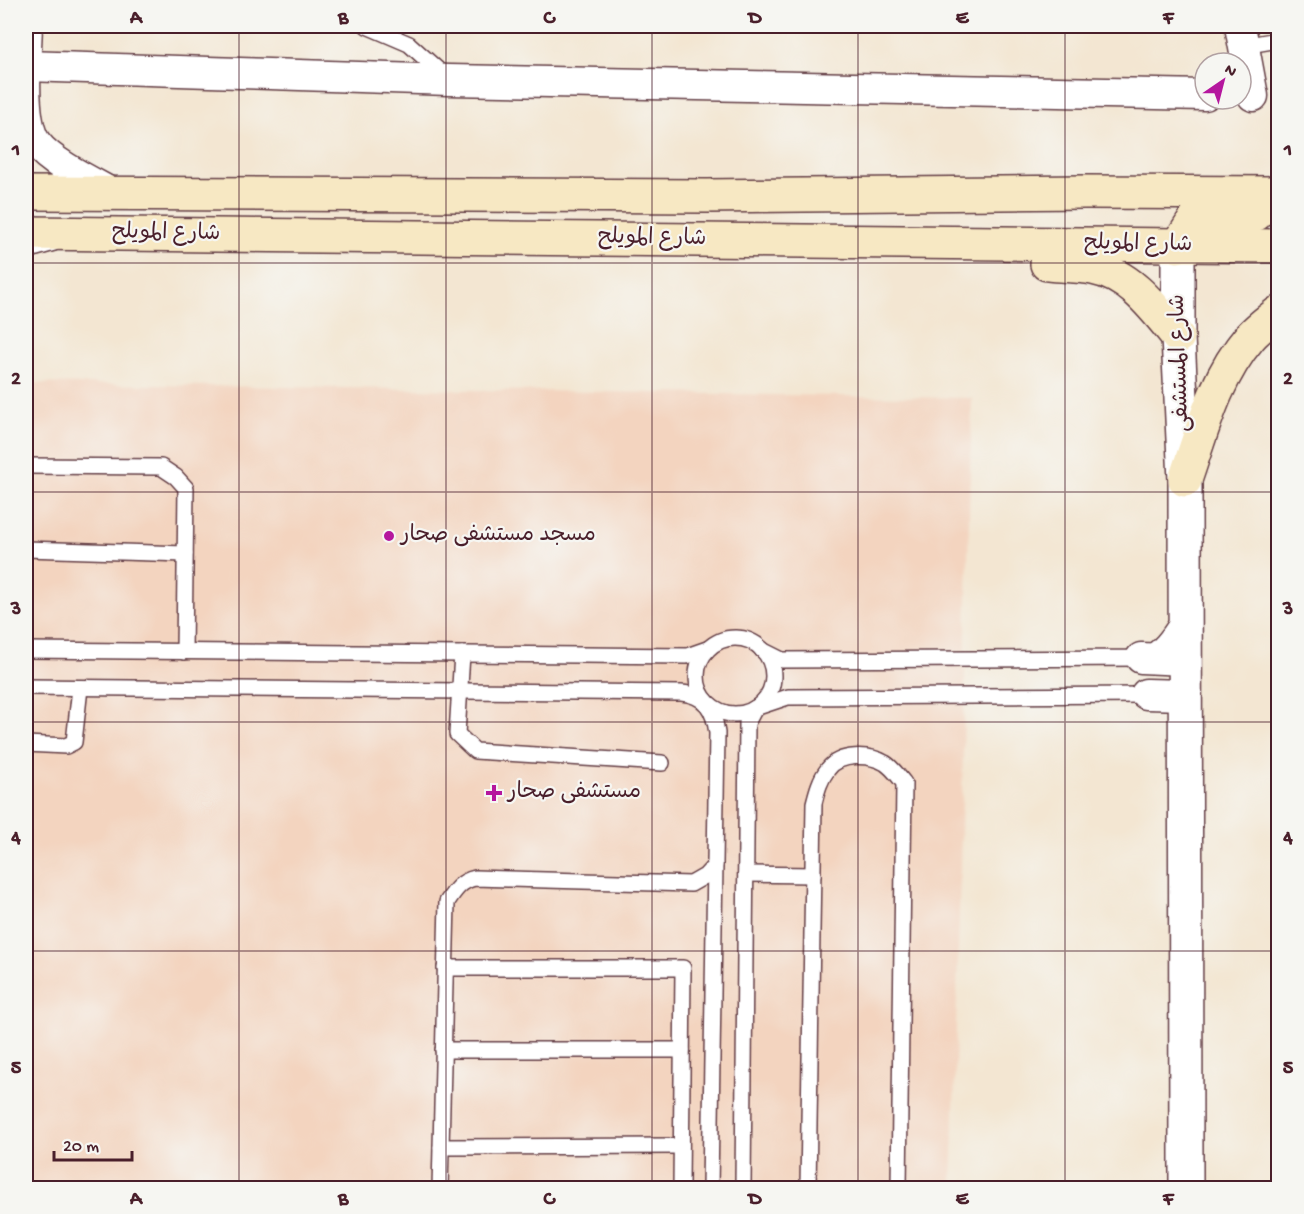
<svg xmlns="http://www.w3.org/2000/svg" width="1304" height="1214" viewBox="0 0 1304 1214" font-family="'Gochi Hand','Playpen Sans Arabic',sans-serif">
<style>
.built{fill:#f3d4bf}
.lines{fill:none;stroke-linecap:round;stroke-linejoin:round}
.service-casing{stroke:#633d44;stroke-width:18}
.minor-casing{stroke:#633d44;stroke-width:33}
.tertiary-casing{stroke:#633d44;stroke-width:36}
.secondary-casing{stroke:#633d44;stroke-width:36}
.service{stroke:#fff;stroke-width:15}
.minor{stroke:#fff;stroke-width:30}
.tertiary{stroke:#fff;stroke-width:33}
.secondary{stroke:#f7e8c3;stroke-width:33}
.grid{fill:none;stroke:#4a1f2b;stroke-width:1.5;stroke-opacity:0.55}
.poi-dot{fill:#b5179e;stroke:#f6f6f2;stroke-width:2}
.labels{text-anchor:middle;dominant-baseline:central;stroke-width:4.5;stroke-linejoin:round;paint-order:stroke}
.street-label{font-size:22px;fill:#4a1f2b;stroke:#f6f6f2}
.poi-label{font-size:22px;fill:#4a1f2b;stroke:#f6f6f2;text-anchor:start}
.neatline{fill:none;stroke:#4a1f2b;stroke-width:2}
.grid-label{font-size:20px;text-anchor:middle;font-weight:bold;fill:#4a1f2b}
</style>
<rect width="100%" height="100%" fill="#f6f6f2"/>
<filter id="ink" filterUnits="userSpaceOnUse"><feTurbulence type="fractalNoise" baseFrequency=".0167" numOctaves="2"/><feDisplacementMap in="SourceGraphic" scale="12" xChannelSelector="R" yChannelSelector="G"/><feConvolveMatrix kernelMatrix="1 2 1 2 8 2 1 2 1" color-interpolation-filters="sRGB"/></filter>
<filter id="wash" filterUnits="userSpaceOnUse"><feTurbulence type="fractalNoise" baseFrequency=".008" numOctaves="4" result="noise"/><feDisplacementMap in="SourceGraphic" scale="24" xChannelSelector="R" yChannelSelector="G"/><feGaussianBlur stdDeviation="1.35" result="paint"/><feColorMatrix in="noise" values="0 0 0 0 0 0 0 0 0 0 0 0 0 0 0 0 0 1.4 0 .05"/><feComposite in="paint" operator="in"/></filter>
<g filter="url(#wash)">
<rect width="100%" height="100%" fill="#f3e6d2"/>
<path class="built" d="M26,383L972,398L952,1188H26Z"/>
</g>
<g filter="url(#ink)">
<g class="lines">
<defs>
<g id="service">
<path d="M367,26L409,44L447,78"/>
<path d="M1243,46L1278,40"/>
<path d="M26,251L54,243"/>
<path d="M26,466L161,467L176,477L186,488L184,652"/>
<path d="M26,549L185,554"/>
<circle cx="735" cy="676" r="38"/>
<path d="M26,650L687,656L707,649"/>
<path d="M762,650L782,660L1141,658C1159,650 1169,635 1179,619"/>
<path d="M462,654L457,734L475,751L662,763"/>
<path d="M26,687L681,693C706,695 714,710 717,733L710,1188"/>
<path d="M26,744L66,746L74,742L80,688"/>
<path d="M746,874L813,875"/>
<path d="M445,968H683L681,1188"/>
<path d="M443,1050H682"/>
<path d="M441,1147L681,1146"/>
<path d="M440,1188L447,902C455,890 461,881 475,878L691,884L705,876L715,865"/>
<path d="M743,1188L747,723L755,708L788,697L1149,695"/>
<path d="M808,1188L814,803C817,791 820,779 828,769C840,753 869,754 885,763C893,768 898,776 904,783L899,1188"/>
</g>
<g id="minor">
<path d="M27,26C26,55 20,120 36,143C51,163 91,182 113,194"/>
<path d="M1240,26L1253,96"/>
<path d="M26,66L449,80L1205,95"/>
<path d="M1141,658L1185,660"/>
<path d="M1146,694L1186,695"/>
</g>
<path id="tertiary" d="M1178,246V337L1185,480L1186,1188"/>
<g id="secondary">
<path d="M26,193L707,196L1086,192L1278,193"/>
<path d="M26,233L1278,246"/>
<path d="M1178,246L1194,221L1219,214H1256"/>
<path d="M1047,264C1062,266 1078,265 1093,268C1131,275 1155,309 1178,337"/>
<path d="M1185,480C1202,431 1215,378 1250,337C1258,328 1269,320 1278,313"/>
</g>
</defs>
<use href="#service" class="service-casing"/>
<use href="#minor" class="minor-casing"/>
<use href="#tertiary" class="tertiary-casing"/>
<use href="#secondary" class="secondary-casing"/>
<use href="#service" class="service"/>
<use href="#minor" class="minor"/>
<use href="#tertiary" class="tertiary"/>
<use href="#secondary" class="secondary"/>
</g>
</g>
<path class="grid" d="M239,26V1188M446,26V1188M652,26V1188M858,26V1188M1065,26V1188M26,263H1278M26,492H1278M26,722H1278M26,951H1278"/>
<g class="poi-dot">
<circle cx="389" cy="536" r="6"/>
<path d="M491 784h6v6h6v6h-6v6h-6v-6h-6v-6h6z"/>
</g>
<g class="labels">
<g class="street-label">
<text transform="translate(166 234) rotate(1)">شارع المويلح</text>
<text transform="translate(652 239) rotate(1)">شارع المويلح</text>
<text transform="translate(1138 245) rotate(1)">شارع المويلح</text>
<text transform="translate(1181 363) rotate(-92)">شارع المستشفى</text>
</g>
<g class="poi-label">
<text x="401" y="536">مسجد مستشفى صحار</text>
<text x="508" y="793">مستشفى صحار</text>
</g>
</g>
<rect width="1304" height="1214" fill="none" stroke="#f6f6f2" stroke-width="66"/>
<g transform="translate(1223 81) rotate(35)"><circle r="28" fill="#f6f6f2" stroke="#b1a0a2" stroke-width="1.5"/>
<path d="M0-4.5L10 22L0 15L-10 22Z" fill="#b5179e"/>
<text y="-9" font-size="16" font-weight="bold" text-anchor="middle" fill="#4a1f2b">N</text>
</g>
<path d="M54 1151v9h78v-9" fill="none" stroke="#4a1f2b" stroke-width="3"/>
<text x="63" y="1151" font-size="18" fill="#4a1f2b" stroke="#f6f6f2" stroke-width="4.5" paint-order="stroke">20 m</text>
<rect x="33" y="33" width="1238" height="1148" class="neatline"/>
<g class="grid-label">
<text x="136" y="23">A</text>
<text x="343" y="23">B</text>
<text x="549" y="23">C</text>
<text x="755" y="23">D</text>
<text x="962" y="23">E</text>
<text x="1168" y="23">F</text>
<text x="16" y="155">1</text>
<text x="1288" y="155">1</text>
<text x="16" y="384">2</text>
<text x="1288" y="384">2</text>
<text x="16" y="614">3</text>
<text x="1288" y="614">3</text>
<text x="16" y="843">4</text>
<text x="1288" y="843">4</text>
<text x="16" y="1073">5</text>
<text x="1288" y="1073">5</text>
<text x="136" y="1204">A</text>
<text x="343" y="1204">B</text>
<text x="549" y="1204">C</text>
<text x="755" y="1204">D</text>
<text x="962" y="1204">E</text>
<text x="1168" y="1204">F</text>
</g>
</svg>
